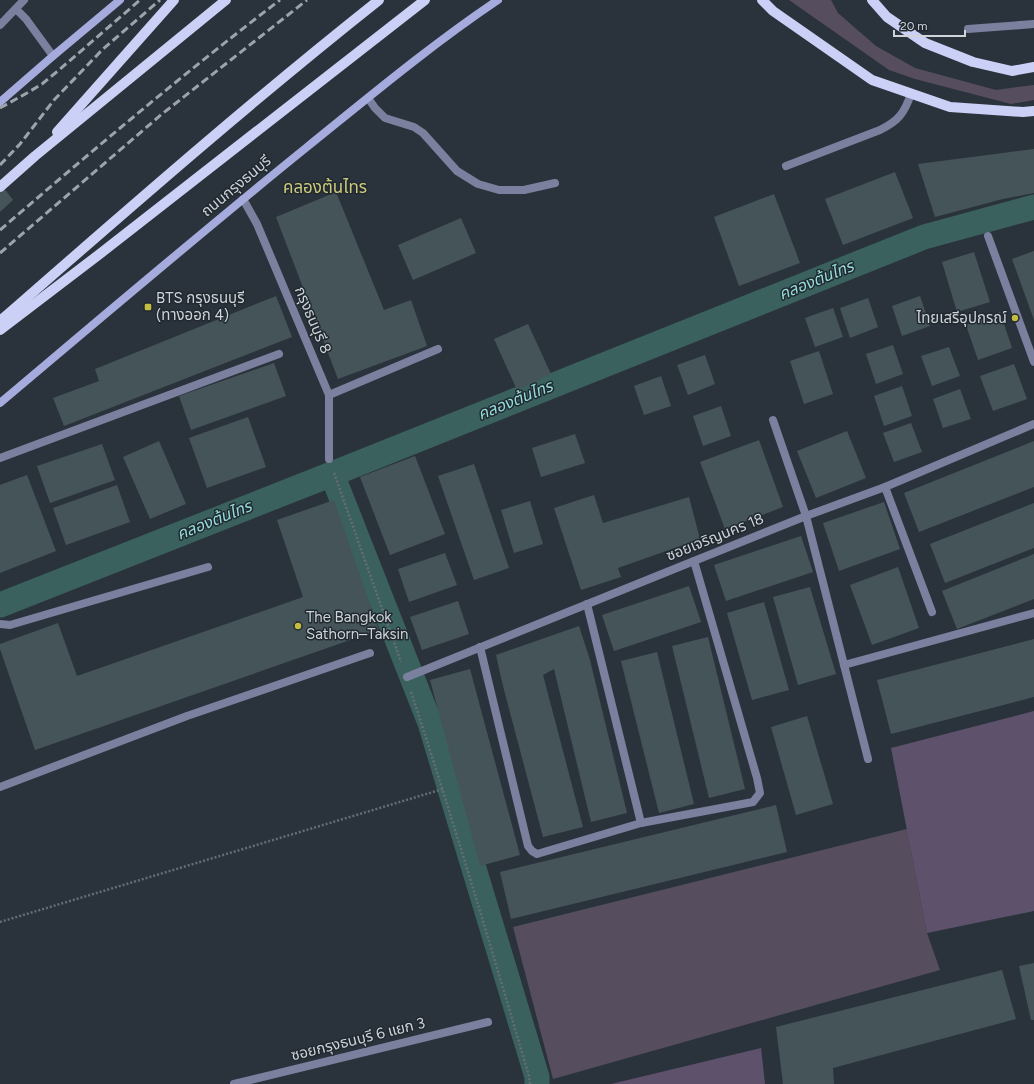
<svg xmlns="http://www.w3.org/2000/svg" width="1034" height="1084" viewBox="0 0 1034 1084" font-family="Figtree,'Noto Sans Thai',sans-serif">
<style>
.green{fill:#564d5f}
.forest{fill:#5e516b}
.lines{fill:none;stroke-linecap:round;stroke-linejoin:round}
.canal{stroke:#3b615f;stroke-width:25}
.building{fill:#455459}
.path{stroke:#656d74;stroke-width:2.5;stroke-dasharray:2 2;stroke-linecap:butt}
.lane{stroke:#7c809f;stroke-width:8}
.street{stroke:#7c809f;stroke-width:8}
.secondary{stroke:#a5acdd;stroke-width:8}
.primary{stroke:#cbd1f6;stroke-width:10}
.rail{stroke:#9ca3aa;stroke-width:3;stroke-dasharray:8 4;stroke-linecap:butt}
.poi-dot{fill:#c4bd3e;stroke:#212931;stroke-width:1.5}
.labels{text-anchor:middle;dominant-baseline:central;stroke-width:3;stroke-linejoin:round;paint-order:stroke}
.street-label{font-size:15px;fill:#ced4d9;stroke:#212931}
.poi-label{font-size:15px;fill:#ced4d9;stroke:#212931;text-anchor:start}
.water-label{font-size:16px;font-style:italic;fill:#94ddda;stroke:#212931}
.quarter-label{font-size:17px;fill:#ceca7c;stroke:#212931}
</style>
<rect width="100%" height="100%" fill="#2a333c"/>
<g class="green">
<path d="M789,0H831L838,13L876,46L915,68L996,90L1034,85V100L1011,104L915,79L889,70Z"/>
<path d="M907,829L927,933L940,970L553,1079L513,927Z"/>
</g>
<g class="forest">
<path d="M1034,711V911L927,933L891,748Z"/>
<path d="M761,1048L765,1084H611Z"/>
</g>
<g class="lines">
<g class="canal">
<path d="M332,474L430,723L537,1077V1084"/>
<path d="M0,605L332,474L924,237L1034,207"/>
</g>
</g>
<g class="building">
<path d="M1034,149V193L1003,199L935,217L918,164Z"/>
<path d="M895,172L913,218L843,245L825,199Z"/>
<path d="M0,183L13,200L0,212Z"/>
<path d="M336,192L384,310L411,300L427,346L338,379L276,217Z"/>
<path d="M774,194L800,263L739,286L714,217Z"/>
<path d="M461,218L476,253L413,280L398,245Z"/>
<path d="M1034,251V320L1012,259Z"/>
<path d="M974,252L990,302L957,312L942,262Z"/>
<path d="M276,296L292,337L64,426L53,398L99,381L95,369Z"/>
<path d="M920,296L930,326L902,336L892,306Z"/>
<path d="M868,298L878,327L850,338L840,308Z"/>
<path d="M833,308L843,337L815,347L805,318Z"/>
<path d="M1000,312L1012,348L978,360L966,325Z"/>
<path d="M528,324L551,374L517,390L494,339Z"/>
<path d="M893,345L903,374L876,384L866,354Z"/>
<path d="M949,347L960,376L932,386L921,356Z"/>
<path d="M819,351L833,394L804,404L790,361Z"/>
<path d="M705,355L715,384L688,395L677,365Z"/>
<path d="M274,363L286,396L191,430L179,396Z"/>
<path d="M1014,364L1027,399L993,411L980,376Z"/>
<path d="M661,376L671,406L644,415L634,386Z"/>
<path d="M902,386L912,416L884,426L874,396Z"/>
<path d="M960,389L971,419L943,428L933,399Z"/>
<path d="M721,406L731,436L703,446L693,416Z"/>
<path d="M248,417L266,467L207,488L189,438Z"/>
<path d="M911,423L922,452L894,462L883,433Z"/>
<path d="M847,431L866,478L816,498L797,451Z"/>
<path d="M575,434L585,463L541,477L532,448Z"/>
<path d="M759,440L783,507L725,529L700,462Z"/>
<path d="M159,441L186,504L150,519L123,457Z"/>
<path d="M1034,441V487L919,532L904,493Z"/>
<path d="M102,444L115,480L50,503L37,466Z"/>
<path d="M415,456L445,534L390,555L360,477Z"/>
<path d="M474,464L509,568L474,580L438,476Z"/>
<path d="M27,475L56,551L0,573V485Z"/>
<path d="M117,485L130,522L66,545L53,508Z"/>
<path d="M594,495L603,523L689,497L700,539L618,568L621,577L581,590L554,508Z"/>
<path d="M334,500L379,630L35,750L0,649V644L58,623L77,676L303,597L277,520Z"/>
<path d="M530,501L543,544L514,553L501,510Z"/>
<path d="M884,502L900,549L839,571L823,523Z"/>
<path d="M1034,503V548L945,583L930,544Z"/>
<path d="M801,536L813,572L726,601L714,565Z"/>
<path d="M445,553L457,585L409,602L398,569Z"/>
<path d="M1034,554V599L957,629L942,591Z"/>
<path d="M898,567L919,628L872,645L850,585Z"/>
<path d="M689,586L701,622L614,651L602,615Z"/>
<path d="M810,587L836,674L798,685L773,597Z"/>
<path d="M458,601L469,634L422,650L410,617Z"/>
<path d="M764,602L789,690L752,700L727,613Z"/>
<path d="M579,626L590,660L627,813L591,822L554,669L543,675L583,827L543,837L503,686L496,655Z"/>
<path d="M708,637L745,789L709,798L672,646Z"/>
<path d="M1034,639V697L891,734L877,680Z"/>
<path d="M657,652L694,804L659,813L621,661Z"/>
<path d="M470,669L520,855L480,866L430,680Z"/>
<path d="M807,716L833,804L796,815L771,727Z"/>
<path d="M776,805L787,852L511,919L500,872Z"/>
<path d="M1034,963V1020H1031L1019,966Z"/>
<path d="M1002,970L1016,1019L833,1068L834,1084H783L776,1027Z"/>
</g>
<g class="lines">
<g class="path">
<path d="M334,473L401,662"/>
<path d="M411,692C453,819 491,947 529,1076L530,1084"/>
<path d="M0,922L443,789"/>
</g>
<g class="lane">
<path d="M16,9L26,19L53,56"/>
<path d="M0,25L24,0"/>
<path d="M786,166L880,130C898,121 904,114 911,94"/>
<path d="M0,458L279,354"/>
<path d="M0,624L10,625L208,567"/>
<path d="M0,787L187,716L370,653"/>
</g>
<g class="street">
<path d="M968,29L1034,24"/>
<path d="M368,98L375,108L385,118L414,127L423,133L457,171L478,184L499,190H524L555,183"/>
<path d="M243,199L257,224L329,395V459"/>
<path d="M988,236L1034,362"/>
<path d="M329,395L438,349"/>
<path d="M773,420L806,516L868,759"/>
<path d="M885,487L932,612"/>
<path d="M587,604L641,823"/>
<path d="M480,647L528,846L532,851L537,854L641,823L753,802L760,793L757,778L694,561"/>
<path d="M844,665L1034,613"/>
<path d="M407,677L694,561L806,516L885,487L1034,424"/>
<path d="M234,1084L488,1022"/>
</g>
<g class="secondary">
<path d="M0,102L53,56L120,0"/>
<path d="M0,403C102,317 203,231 307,147C369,97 431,45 498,0"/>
</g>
<g class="primary">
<path d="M762,0L773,11L872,80L950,107L1023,112L1034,111"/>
<path d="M872,0L887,17L925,43L973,62L1012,71L1034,67"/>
<path d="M57,132L174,0"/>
<path d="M0,187L35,156L226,0"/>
<path d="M0,321C125,212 249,103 379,0"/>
<path d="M0,330L101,253L425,0"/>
</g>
<g class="rail">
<path d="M0,108L27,93L42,84L59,70L140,0"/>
<path d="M0,165L20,144L54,100L103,49L160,0"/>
<path d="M0,230C92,151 184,73 280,0"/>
<path d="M0,253L162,114L307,0"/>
</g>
</g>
<g class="poi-dot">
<rect x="144" y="303" width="8" height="8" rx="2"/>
<circle cx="1015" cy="318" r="4"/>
<circle cx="298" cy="626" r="4"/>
</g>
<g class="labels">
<g class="street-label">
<text transform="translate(236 186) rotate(-40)">ถนนกรุงธนบุรี</text>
<text transform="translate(313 320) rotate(67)">กรุงธนบุรี 8</text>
<text transform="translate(715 537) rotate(-22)">ซอยเจริญนคร 18</text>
<text transform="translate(358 1039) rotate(-14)">ซอยกรุงธนบุรี 6 แยก 3</text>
</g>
<g class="poi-label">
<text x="156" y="298">BTS กรุงธนบุรี<tspan x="156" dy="17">(ทางออก 4)</tspan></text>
<text x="1007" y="318" text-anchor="end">ไทยเสรีอุปกรณ์</text>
<text x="306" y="617">The Bangkok<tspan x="306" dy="17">Sathorn–Taksin</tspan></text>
</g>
<g class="water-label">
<text transform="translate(816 280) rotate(-22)">คลองต้นไทร</text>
<text transform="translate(515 400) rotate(-22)">คลองต้นไทร</text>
<text transform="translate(214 520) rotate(-22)">คลองต้นไทร</text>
</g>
<g class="quarter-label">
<text x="325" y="187">คลองต้นไทร</text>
</g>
</g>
<path d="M894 30v6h71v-6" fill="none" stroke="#ced4d9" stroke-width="2"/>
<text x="900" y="30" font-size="12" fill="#ced4d9" stroke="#212931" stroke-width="3" paint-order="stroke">20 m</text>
</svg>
